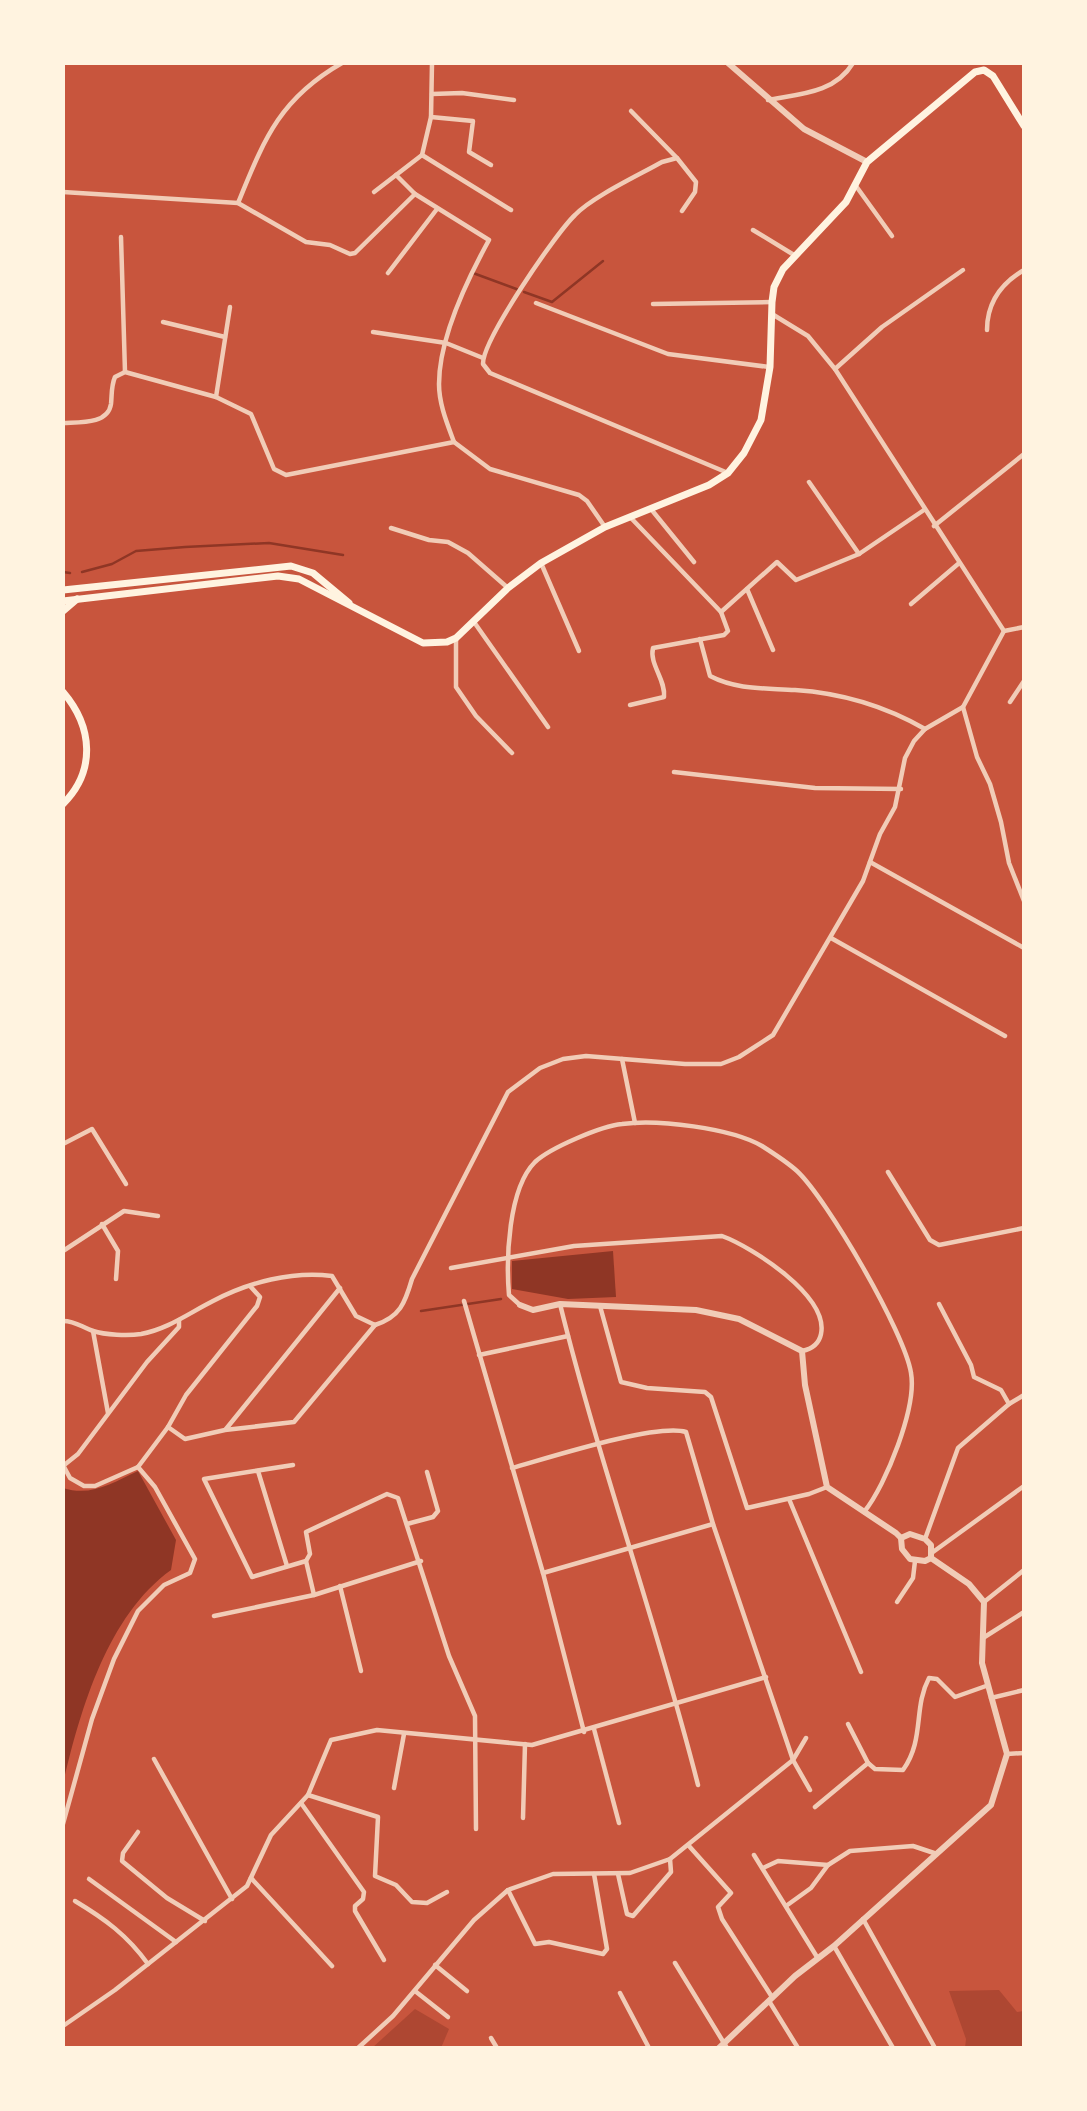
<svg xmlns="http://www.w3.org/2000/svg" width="1087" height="2111" viewBox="0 0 1087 2111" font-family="'Work Sans',sans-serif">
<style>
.green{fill:#ae4732}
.water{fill:#8f3625}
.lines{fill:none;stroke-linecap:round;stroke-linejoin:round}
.stream{stroke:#8f3625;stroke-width:2.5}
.minor{stroke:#f1ccb7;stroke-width:4.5}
.tertiary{stroke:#f1ccb7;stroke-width:6}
.primary{stroke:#fff3e0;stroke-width:7}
</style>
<rect width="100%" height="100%" fill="#c8553d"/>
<g class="green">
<path d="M999,1990L1017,2012L1024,2011V2048H965L966,2039L949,1991Z"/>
<path d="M415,2009L449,2029L441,2048H372Z"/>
</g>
<g class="water">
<path d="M613,1251L616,1297L568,1299L512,1289V1261Z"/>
<path d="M138,1471L176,1540L171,1570C107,1616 80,1711 63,1784V1488C91,1497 112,1483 138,1471Z"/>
</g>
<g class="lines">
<g class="stream">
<path d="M473,273L519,290"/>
<path d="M524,292L552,302L603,261"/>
<path d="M63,572L70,573"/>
<path d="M82,572L112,564L136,551L185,547L269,543L343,555"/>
<path d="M421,1311L501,1299"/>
</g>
<g class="minor">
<path d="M432,94L462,93L514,100"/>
<path d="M768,100C800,94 835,93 853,63"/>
<path d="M631,111L677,158"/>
<path d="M431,117L473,121L469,152L491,165"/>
<path d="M422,155L511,210"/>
<path d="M396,175L415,194L489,240C467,280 439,337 439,384C439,404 447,423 454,442"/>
<path d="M856,186L892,236"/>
<path d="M63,192L238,203L306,242L330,245L350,254L355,253L415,194"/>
<path d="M374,192L422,155L431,117L432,63"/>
<path d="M238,203C264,140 279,99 342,63"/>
<path d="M682,211L695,192L696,182L677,158L662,162C639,175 592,197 575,215C555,234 482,341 483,364L490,373L728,473"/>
<path d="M753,230L794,255"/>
<path d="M121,237L125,372"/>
<path d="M388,273L437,209"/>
<path d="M536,303L668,354L769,367"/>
<path d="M653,304L772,302"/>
<path d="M772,314L808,336L835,369L1004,631L1024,627"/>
<path d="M163,322L225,337"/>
<path d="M987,330C987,303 1002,283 1024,270"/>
<path d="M373,332L446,343L483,358"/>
<path d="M835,369L882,327L963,270"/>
<path d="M216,397L230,307"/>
<path d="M63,423C78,422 108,425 111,404C112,395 111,386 115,377L125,372L216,397L251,414L274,469L286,475L454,442L490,469L579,495L587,501L605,527"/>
<path d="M809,482L859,554"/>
<path d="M651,509L694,562"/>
<path d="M934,526L1024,454"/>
<path d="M391,528L429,540L448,542L468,553L508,588"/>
<path d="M541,563L579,651"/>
<path d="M747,589L773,650"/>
<path d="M911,604L958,564"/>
<path d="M721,612L777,562L796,580L859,554L924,510"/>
<path d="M474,622L548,727"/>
<path d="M456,638V687L476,716L512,753"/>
<path d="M700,639L710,676C737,690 765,688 795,690C841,693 885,706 925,729"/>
<path d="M1010,702L1024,681"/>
<path d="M630,705L664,697C666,680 649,664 653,648L724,635L728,631L721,612L631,518"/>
<path d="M963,707L977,757L990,784L1001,822L1009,863L1024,901"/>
<path d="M674,772L815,788L901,789"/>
<path d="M870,862L1024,948"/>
<path d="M831,938L1005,1036"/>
<path d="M622,1059L635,1123"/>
<path d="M63,1144L92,1129L126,1184"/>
<path d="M888,1172L930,1240L939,1245L1024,1228"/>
<path d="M102,1224L118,1251L116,1279"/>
<path d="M63,1251L124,1211L158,1216"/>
<path d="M451,1268L574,1246L722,1236C752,1247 829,1296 821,1334C819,1344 812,1349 802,1351"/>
<path d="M464,1301L543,1573L584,1732"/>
<path d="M560,1304C600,1466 657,1623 698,1785"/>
<path d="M939,1304L971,1365L974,1377L1001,1390L1009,1404"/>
<path d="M520,1305L509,1295C506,1260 508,1189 535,1162C550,1148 601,1126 622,1124C657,1119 731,1128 762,1146C773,1153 787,1162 797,1171C827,1199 905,1333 911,1373C917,1407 886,1485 864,1512"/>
<path d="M600,1306L621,1382L647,1388L705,1392L711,1397L747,1508L809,1494L827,1487"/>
<path d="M63,1321C76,1321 81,1327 93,1331C105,1335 128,1336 141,1334C168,1329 189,1313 213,1301C249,1282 292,1271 332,1276L356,1316L375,1325C400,1317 405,1303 412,1279L508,1092L540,1068L563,1059L586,1056L685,1064H721L739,1057L773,1035L863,881L880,834L895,807L905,758L914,741L925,729L963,707L1004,631"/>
<path d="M93,1331L108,1413"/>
<path d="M479,1355L568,1336"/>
<path d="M168,1427L185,1439L225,1430L294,1422L375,1325"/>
<path d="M226,1429L340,1288"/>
<path d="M63,1465L70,1478L84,1486H95L138,1467L168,1427L186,1395L257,1306L260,1297L250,1286"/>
<path d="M293,1465L204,1479L252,1577L306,1561L310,1554L306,1532L387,1494L398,1498L449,1656L475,1716L476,1829"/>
<path d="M63,1466L78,1454L147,1362L179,1327V1320"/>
<path d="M512,1468C548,1458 656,1423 686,1432L713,1524L793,1760L810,1790"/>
<path d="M258,1471L287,1566"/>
<path d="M789,1499L861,1672"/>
<path d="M407,1524L433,1517L438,1511L427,1472"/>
<path d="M925,1539L958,1448L1009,1404L1024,1395"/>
<path d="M933,1552L1024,1486"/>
<path d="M306,1561L314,1595"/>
<path d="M543,1573L713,1524"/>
<path d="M340,1586L361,1671"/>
<path d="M897,1602L913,1578L915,1561"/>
<path d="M984,1602L1024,1570"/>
<path d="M214,1616L314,1595L421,1561"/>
<path d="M983,1638L1024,1612"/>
<path d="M991,1698L1024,1690"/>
<path d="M848,1724L868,1763L875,1769L903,1770C925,1739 913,1708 929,1678L937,1679L955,1697L986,1686"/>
<path d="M594,1729L619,1823"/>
<path d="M1007,1754L1024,1753"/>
<path d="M154,1759L232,1899"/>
<path d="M394,1788L404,1734"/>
<path d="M308,1795L378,1817L375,1876L396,1885L412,1902L427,1903L447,1892"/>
<path d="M301,1803L364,1892L363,1899L355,1906V1911L384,1960"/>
<path d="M815,1807L868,1763"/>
<path d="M523,1818L525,1744"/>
<path d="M63,1824L92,1719L114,1659L138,1611L164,1585L190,1573L195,1559L155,1487L138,1467"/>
<path d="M138,1832L123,1853L122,1861L167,1898L205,1921"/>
<path d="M689,1846L731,1893L718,1907L722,1919L772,1997"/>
<path d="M754,1855L817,1957"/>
<path d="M763,1868L778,1861L828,1865"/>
<path d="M618,1874L627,1914L633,1916L671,1872L670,1859"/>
<path d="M251,1878L332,1966"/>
<path d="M89,1879L176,1942"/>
<path d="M508,1890L535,1944L549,1942L603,1954L607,1949L594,1874"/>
<path d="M75,1901C105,1919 127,1935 148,1964"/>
<path d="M786,1906L811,1888L828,1865L850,1851L913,1846L934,1853"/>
<path d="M863,1919L935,2048"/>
<path d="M834,1946L893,2048"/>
<path d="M675,1963L727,2048"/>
<path d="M435,1965L467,1991"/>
<path d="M415,1991L448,2017"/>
<path d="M620,1993L649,2048"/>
<path d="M769,2001L798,2048"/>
<path d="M63,2026L115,1990L247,1886L271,1835L308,1795L331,1740L377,1730L532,1745L766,1677"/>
<path d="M491,2038L497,2048"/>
<path d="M358,2048L393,2016L474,1920L508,1890L553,1874L630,1873L670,1859L793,1760L806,1738"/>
</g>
<g class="tertiary">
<path d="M728,63L804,129L867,162"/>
<path d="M520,1305L533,1310L560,1304L696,1310L739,1319L802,1351L805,1385L827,1487L896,1533L901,1538L902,1549L910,1559L925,1561L931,1558L969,1584L984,1602L982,1663L1007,1754L991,1805L834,1946L795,1976L719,2048"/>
<path d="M901,1538L910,1534L925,1539L931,1545V1558"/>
</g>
<g class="primary">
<path d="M63,590L291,566L313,573L349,603"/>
<path d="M63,601L278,576L299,579L423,643L447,642L456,638L508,588L541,563L605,527L709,485L728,473L744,453L761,420L770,367L772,302L774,287L783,269L846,202L867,162L975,72L984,70L993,76L1024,126"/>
<path d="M63,611L77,599"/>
<path d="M63,692C93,727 96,771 63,804"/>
</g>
</g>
<rect width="1087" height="2111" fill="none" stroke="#fff3e0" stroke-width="130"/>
</svg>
